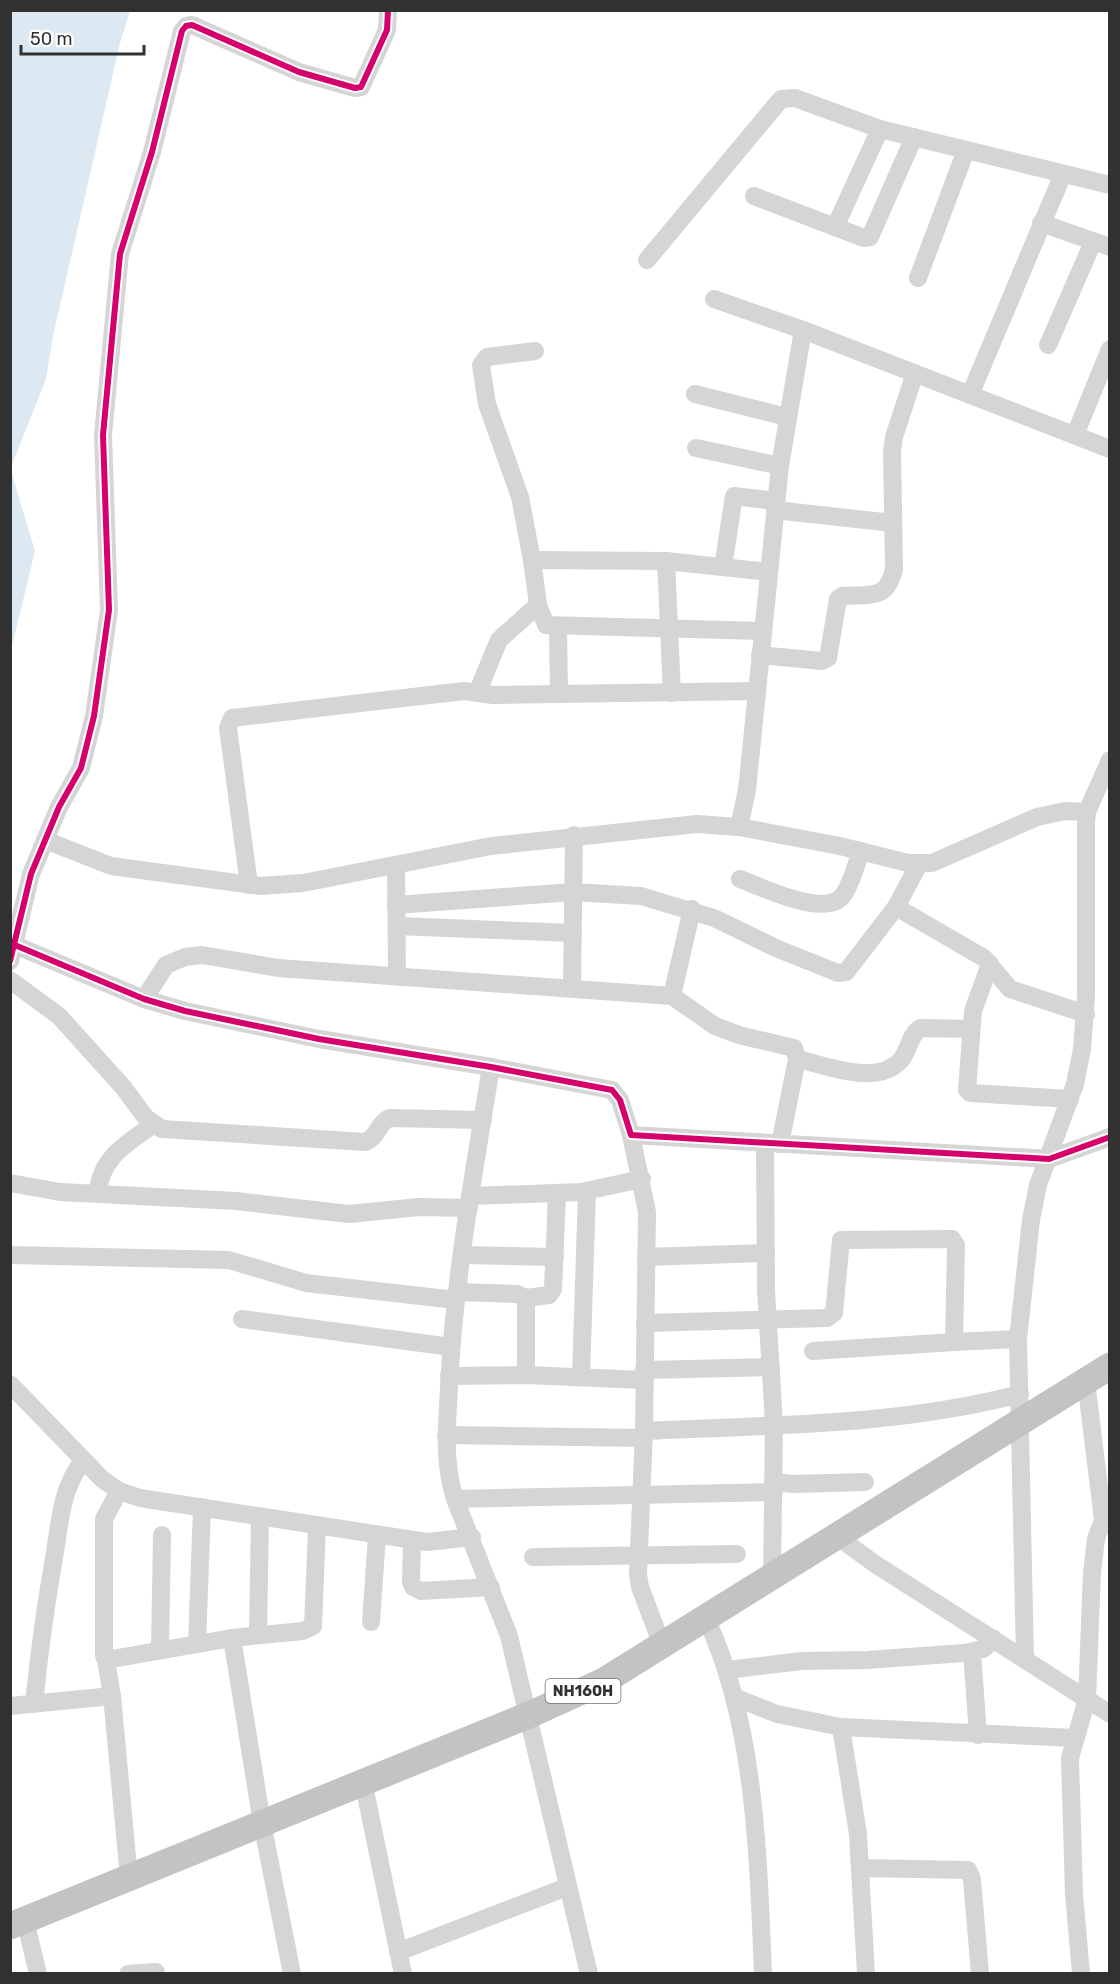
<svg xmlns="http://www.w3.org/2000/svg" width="1120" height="1984" viewBox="0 0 1120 1984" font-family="Rubik,sans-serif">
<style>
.water{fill:#dce9f2}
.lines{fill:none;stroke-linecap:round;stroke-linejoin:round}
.minor{stroke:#d5d5d5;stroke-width:18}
.highway{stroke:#c3c3c3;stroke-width:27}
.cycleway-casing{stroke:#fff;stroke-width:10}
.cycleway{stroke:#d6006c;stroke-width:6}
.labels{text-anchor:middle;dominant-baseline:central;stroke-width:6;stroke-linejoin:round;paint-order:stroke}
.shield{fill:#fff;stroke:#6f6f6f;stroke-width:1.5}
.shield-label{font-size:15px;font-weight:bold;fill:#313131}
</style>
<rect width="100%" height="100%" fill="#fff"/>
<g class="water">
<path d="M11,10L130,11L120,43L53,336L46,379L11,467Z"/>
<path d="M11,471L35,551L11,650Z"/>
</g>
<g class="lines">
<g class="minor">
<path d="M754,196L835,227L880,129L1110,185"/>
<path d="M1041,223L1110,247"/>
<path d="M835,227L864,238L870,237L914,137"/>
<path d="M647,260L781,99L795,98L880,129"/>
<path d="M918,278L966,150"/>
<path d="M714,299L803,330L1110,449"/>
<path d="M1048,345L1093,242"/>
<path d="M695,394L787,417"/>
<path d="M970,395L1063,174"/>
<path d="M1075,435L1110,349"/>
<path d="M696,448L780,466"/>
<path d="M775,510L893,523"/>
<path d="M532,560L520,497L487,404L481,365L487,357L535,351"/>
<path d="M666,561L672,693"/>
<path d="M723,567L734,496L776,501"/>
<path d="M558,627L559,694"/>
<path d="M762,631L546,625L538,605L532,560L666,561L769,572"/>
<path d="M760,655L822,661L828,658L838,599L842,596C869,594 887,601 894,569L892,451L894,437L915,373"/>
<path d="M477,693L499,640L538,605"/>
<path d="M739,827L747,790L780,466L803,330"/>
<path d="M45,840L111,866L260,886L303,883L491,846L697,824L739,827L840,846L908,863H932L1037,817L1065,811L1087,812"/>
<path d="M396,865L397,976"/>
<path d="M740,879C762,887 828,920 844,894C852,882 856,865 861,851"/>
<path d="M249,885L228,728L232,718L464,691L493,695L757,691"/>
<path d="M396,905L573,892L641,896L714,918L778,949L838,973L846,972L896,907L919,864"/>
<path d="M896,907L984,958L1010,989L1086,1014"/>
<path d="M397,926L573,933"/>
<path d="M10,943L144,999L185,1011L319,1039L491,1067L612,1090L620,1100L631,1135L1049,1159L1110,1137"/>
<path d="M10,961L31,874L59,807L81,768L94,716L109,610L103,435L120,254L152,152L182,31L186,26L192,25L299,72L355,88L361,87L387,30L388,10"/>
<path d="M990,964L973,1011L967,1090L970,1093L1070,1099"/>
<path d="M10,980L59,1016L123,1087L146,1118L162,1129L365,1142C378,1138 378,1122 390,1118L483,1120"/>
<path d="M572,987L574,835"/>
<path d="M672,996L692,909"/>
<path d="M144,999L166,965L185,957L202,955L278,968L672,996L715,1026L739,1035L794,1048L797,1059L780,1144"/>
<path d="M797,1059C826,1065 877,1087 901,1060C909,1050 909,1036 920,1028L971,1029"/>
<path d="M491,1067C474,1173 454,1279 449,1387C447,1426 443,1462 455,1499L509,1636L589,1974"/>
<path d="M631,1135L647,1212L644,1431L638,1574L640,1587L662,1645"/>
<path d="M765,1143L766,1290L774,1424L772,1577"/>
<path d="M10,1183L60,1192L236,1201L349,1214L419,1207L469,1208"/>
<path d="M98,1194C99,1159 127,1143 153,1125"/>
<path d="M471,1196L581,1192L642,1179"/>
<path d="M10,1255L229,1260L306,1283L456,1300"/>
<path d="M462,1255L555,1257"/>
<path d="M646,1257L766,1253"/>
<path d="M457,1292L517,1294L526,1298V1375"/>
<path d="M526,1298L549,1295L553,1289L557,1194"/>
<path d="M242,1319L451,1347"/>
<path d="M645,1323L827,1318L834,1313L841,1240L952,1239L956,1245L954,1342L1018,1339"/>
<path d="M813,1351L954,1342"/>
<path d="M644,1370L771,1367"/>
<path d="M449,1376L526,1375L644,1380"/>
<path d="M581,1377L587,1191"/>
<path d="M1086,1381L1103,1520H1110"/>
<path d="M10,1384L102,1479L119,1491L140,1498L427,1542L472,1537"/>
<path d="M644,1431C770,1425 898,1426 1020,1394"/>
<path d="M446,1435L644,1438"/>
<path d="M774,1482L794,1484L865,1482"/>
<path d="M119,1491L104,1519V1656L106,1660L232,1638L262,1823L292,1974"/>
<path d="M455,1499L774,1492"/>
<path d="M838,1537L875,1564L1110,1714"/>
<path d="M412,1540L411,1582L413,1587L421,1591L491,1587"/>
<path d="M533,1557L737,1554"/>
<path d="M706,1618C756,1725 758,1857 763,1974"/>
<path d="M371,1622L377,1536"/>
<path d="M258,1635L260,1517"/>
<path d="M232,1638L303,1631L313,1626L317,1527"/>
<path d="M197,1644L202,1507"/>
<path d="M160,1650L162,1535"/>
<path d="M972,1652L978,1735"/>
<path d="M1025,1659L1018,1339L1031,1220L1038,1185L1075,1084L1082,1049L1086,995V822L1087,812L1110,760"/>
<path d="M106,1660L112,1696L129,1878"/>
<path d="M727,1670L802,1661L867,1660L964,1653L983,1649L994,1639"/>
<path d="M734,1697L777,1714L841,1727L1075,1738"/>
<path d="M34,1704C39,1653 46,1603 55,1552C60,1520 62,1487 83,1461"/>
<path d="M10,1706L112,1696"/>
<path d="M841,1727L858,1834L866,1974"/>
<path d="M363,1781L403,1974"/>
<path d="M860,1868L968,1870L972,1879L980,1974"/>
<path d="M25,1920L38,1974"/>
<path d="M398,1952L567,1887"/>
<path d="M128,1974L156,1972"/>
<path d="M1081,1974L1074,1893L1070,1758L1087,1699L1092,1572L1096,1539L1103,1520"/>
</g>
<path class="highway" d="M10,1926L529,1715L604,1681L1110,1366"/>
<defs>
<g id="cycleway">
<path d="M10,943L144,999L185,1011L319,1039L491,1067L612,1090L620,1100L631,1135L1049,1159L1110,1137"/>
<path d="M10,961L31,874L59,807L81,768L94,716L109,610L103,435L120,254L152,152L182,31L186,26L192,25L299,72L355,88L361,87L387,30L388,10"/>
</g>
</defs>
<use href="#cycleway" class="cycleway-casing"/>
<use href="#cycleway" class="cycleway"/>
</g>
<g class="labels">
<rect class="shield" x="545.5" y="1679" width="75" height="24" rx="4.5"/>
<g class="shield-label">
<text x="583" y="1691">NH160H</text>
</g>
</g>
<rect width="1120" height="1984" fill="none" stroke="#313131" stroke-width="24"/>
<path d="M21 45v9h123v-9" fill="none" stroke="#313131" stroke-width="3"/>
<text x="30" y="45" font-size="18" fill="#313131" stroke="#ffffff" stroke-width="4.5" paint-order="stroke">50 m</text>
</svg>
